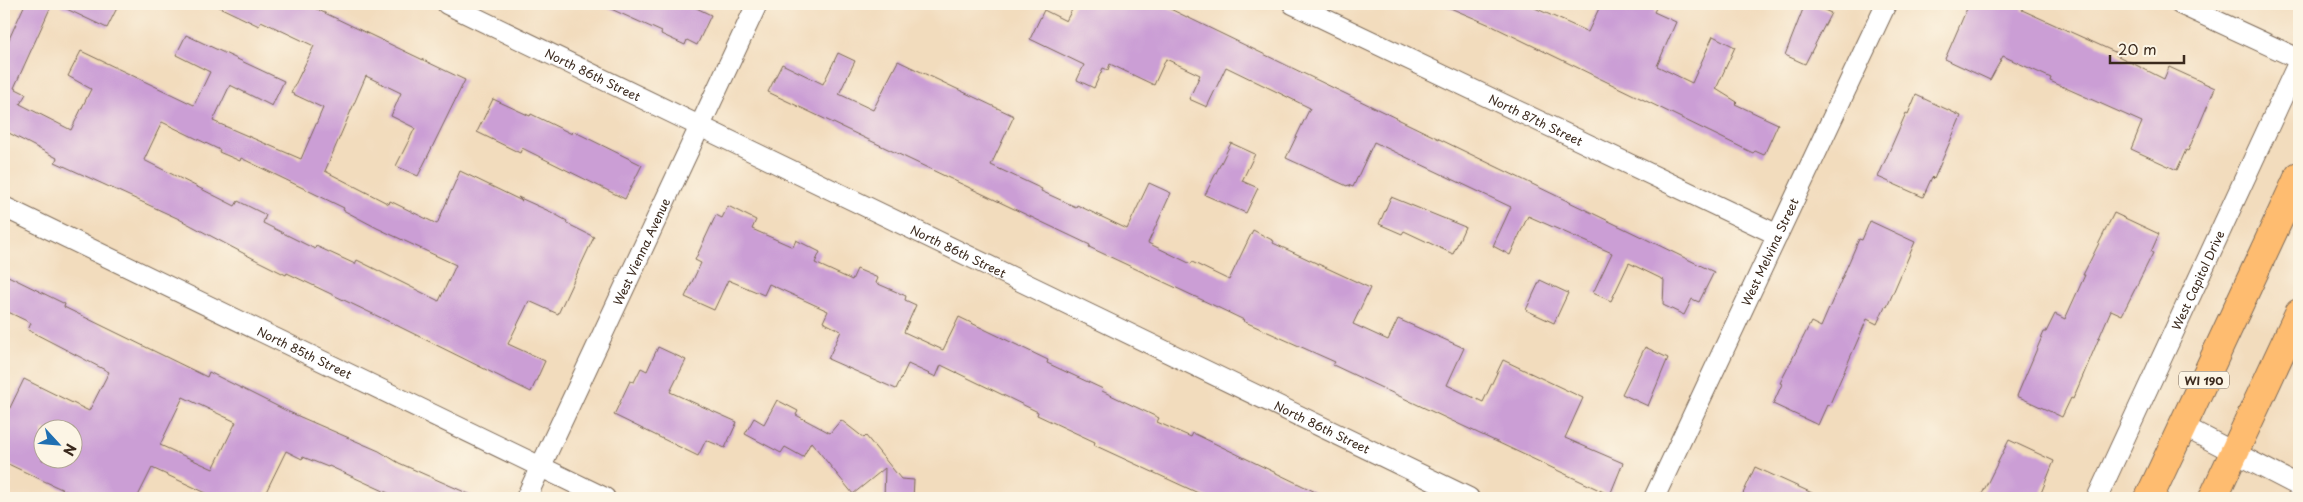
<svg xmlns="http://www.w3.org/2000/svg" width="2303" height="502" viewBox="0 0 2303 502" font-family="'Playpen Sans',sans-serif">
<style>
.building{fill:#cb9ed5;fill-rule:evenodd}
.lines{fill:none;stroke-linecap:round;stroke-linejoin:round}
.street-casing{stroke:#7b6856;stroke-width:22}
.primary-casing{stroke:#7b6856;stroke-width:30}
.street{stroke:#fff;stroke-width:20}
.primary{stroke:#febc70;stroke-width:28}
.labels{text-anchor:middle;dominant-baseline:central;stroke-width:5;stroke-linejoin:round;paint-order:stroke}
.shield{fill:#fcf5e5;stroke:#75675a;stroke-width:1}
.shield-label{font-size:11px;font-weight:bold;fill:#3b2a1e}
.street-label{font-size:12px;fill:#3b2a1e;stroke:#fcf5e5}
</style>
<rect width="100%" height="100%" fill="#fcf5e5"/>
<filter id="ink" filterUnits="userSpaceOnUse"><feTurbulence type="fractalNoise" baseFrequency=".02" numOctaves="2"/><feDisplacementMap in="SourceGraphic" scale="10" xChannelSelector="R" yChannelSelector="G"/><feConvolveMatrix kernelMatrix="1 2 1 2 8 2 1 2 1" color-interpolation-filters="sRGB"/></filter>
<filter id="wash" filterUnits="userSpaceOnUse"><feTurbulence type="fractalNoise" baseFrequency=".0096" numOctaves="4" result="noise"/><feDisplacementMap in="SourceGraphic" scale="20" xChannelSelector="R" yChannelSelector="G"/><feGaussianBlur stdDeviation="1.12" result="paint"/><feColorMatrix in="noise" values="0 0 0 0 0 0 0 0 0 0 0 0 0 0 0 0 0 1.4 0 .05"/><feComposite in="paint" operator="in"/></filter>
<g filter="url(#wash)">
<rect width="100%" height="100%" fill="#f2dcbd"/>
<g id="blocks">
<g class="building">
<path d="M25,4H52L14,88L26,94L20,104L71,130L91,89L68,76L81,51L194,105L210,72L176,55L186,35L284,81L272,106L230,85L213,121L301,159L323,108L291,93L314,46L261,21L259,26L213,4H306L465,80L418,176L396,166L415,128L391,116L401,93L366,76L325,171L389,204L390,201L437,224L460,171L522,201L518,197L551,212L567,221L566,223L594,237L558,314L529,301L508,344L545,361L531,392L392,323L287,273L286,275L258,261L177,218L55,162L57,158L7,132L4,139V50ZM162,122L220,150L219,152L240,161L241,158L344,208L343,210L377,228L456,265L439,301L357,260L355,264L316,246L315,249L263,223L266,215L238,201L235,206L144,160Z"/>
<path d="M56,4H119L107,28Z"/>
<path d="M600,4H688L711,15L697,45L687,40L685,45L661,34L662,32Z"/>
<path d="M1075,4H1160L1714,272L1699,302L1692,299L1684,315L1663,305L1664,280L1629,263L1611,301L1593,293L1612,253L1528,216L1510,255L1493,246L1511,207L1374,142L1353,187L1348,185L1347,186L1286,158L1310,108L1226,67L1207,107L1189,99L1200,75L1166,59L1154,85L1110,64L1108,70L1103,68L1094,88L1077,80L1084,65L1030,39L1044,10L1066,21Z"/>
<path d="M1441,4H1526L1588,32L1601,4H1658L1654,12L1676,22L1657,66L1692,83L1713,36L1735,47L1716,89L1737,102L1735,104L1778,124L1764,155L1755,151L1753,153L1490,25Z"/>
<path d="M1805,4H1811L1831,13L1805,64L1785,55Z"/>
<path d="M1969,4H2025L2022,10L2117,53L2116,55L2164,79L2169,67L2215,88L2188,151L2186,150L2177,170L2131,149L2142,122L2050,81L2051,78L2003,56L1990,80L1945,59Z"/>
<path d="M838,53L855,61L839,94L873,110L898,61L1014,116L991,165L1042,189L1041,191L1076,207L1077,205L1127,229L1149,183L1171,193L1148,243L1191,264L1192,262L1229,280L1253,230L1274,241L1273,243L1370,288L1353,324L1388,340L1398,319L1464,348L1447,385L1483,402L1503,360L1583,398L1565,438L1623,463L1610,495L1333,365L1335,362L1243,321L1244,320L1215,306L1089,247L1090,245L768,92L782,64L823,84Z"/>
<path d="M1916,95L1961,116L1934,179L1932,177L1923,197L1878,177L1906,113L1908,114Z"/>
<path d="M493,99L530,116L531,114L572,134L573,131L642,165L625,199L522,148L520,153L477,132Z"/>
<path d="M1231,143L1255,154L1242,181L1258,188L1246,213L1205,195Z"/>
<path d="M1391,197L1465,227L1453,254L1404,231L1402,234L1379,224Z"/>
<path d="M728,206L756,220L752,229L793,247L796,240L820,252L815,263L852,280L857,269L878,278L876,283L906,296L905,300L916,305L904,332L943,350L959,317L1048,360L1047,363L1103,389L1102,391L1159,418L1157,422L1191,437L1193,433L1328,498H1209L1094,445L1095,442L1037,415L1038,412L941,365L936,377L908,364L896,389L828,359L841,331L823,322L828,311L769,284L764,295L728,280L714,310L685,297L701,263L695,260L716,215L722,218Z"/>
<path d="M2114,213L2159,234L2151,252L2153,253L2122,315L2111,310L2073,399L2071,398L2062,417L2017,396L2044,332H2046L2055,314L2065,319L2085,275H2083Z"/>
<path d="M1870,221L1915,242L1887,307L1885,306L1877,324L1867,319L1829,406L1827,405L1818,425L1773,404L1782,384L1780,383L1811,322L1821,327L1859,239L1862,240Z"/>
<path d="M4,274L65,304L64,307L207,377L209,372L289,412L379,451L399,463L478,498H399L329,466L328,467L303,457L302,459L286,451L263,498H217L152,468L137,498H81L44,481L4,462V420L24,379L89,411L109,372L28,330L31,323L4,310ZM183,397L236,422L213,469L160,445ZM42,430H72V460H42Z"/>
<path d="M1540,280L1568,293L1554,323L1526,310Z"/>
<path d="M658,347L686,360L670,392L737,422L725,448L706,440L698,456L614,415L630,381L634,382L641,368L647,371Z"/>
<path d="M1645,347L1668,358L1648,406L1622,394Z"/>
<path d="M777,400L798,411L796,415L830,433L841,420L864,438L866,436L901,479L914,480L913,498H884L885,468L853,494L811,442L803,457L785,447L781,453L745,434L754,418L764,424Z"/>
<path d="M2009,440L2054,461L2039,498H1980Z"/>
<path d="M1755,467L1823,498H1741Z"/>
</g>
</g>
</g>
<g filter="url(#ink)">
<use href="#blocks" fill-opacity="0" stroke="#7b6856" stroke-width="1"/>
<g class="lines">
<defs>
<g id="street">
<path id="s1" d="M447,4L1469,498"/>
<path id="s2" d="M1293,4L1778,235"/>
<path d="M2180,4L2299,59"/>
<path id="s3" d="M4,207L605,498"/>
<path d="M2183,426L2299,486"/>
<path id="s4" d="M526,498L757,4"/>
<path id="s5" d="M1654,498L1886,4"/>
<path id="s6" d="M2097,498L2299,61"/>
</g>
<g id="primary">
<path d="M2149,498L2299,176"/>
<path d="M2213,498L2299,313"/>
</g>
</defs>
<use href="#street" class="street-casing"/>
<use href="#primary" class="primary-casing"/>
<use href="#street" class="street"/>
<use href="#primary" class="primary"/>
</g>
</g>
<g class="labels">
<rect class="shield" x="2179" y="371.5" width="50" height="17" rx="4"/>
<g class="shield-label">
<text x="2204" y="380">WI 190</text>
</g>
<g class="street-label">
<text stroke="none"><textPath href="#s1" startOffset="162">North 86th Street</textPath></text>
<text stroke="none"><textPath href="#s2" startOffset="269">North 87th Street</textPath></text>
<text stroke="none"><textPath href="#s4" startOffset="272">West Vienna Avenue</textPath></text>
<text stroke="none"><textPath href="#s1" startOffset="568">North 86th Street</textPath></text>
<text stroke="none"><textPath href="#s5" startOffset="272">West Melvina Street</textPath></text>
<text stroke="none"><textPath href="#s6" startOffset="240">West Capitol Drive</textPath></text>
<text stroke="none"><textPath href="#s3" startOffset="334">North 85th Street</textPath></text>
<text stroke="none"><textPath href="#s1" startOffset="972">North 86th Street</textPath></text>
</g>
</g>
<rect width="2303" height="502" fill="none" stroke="#fcf5e5" stroke-width="20"/>
<g transform="translate(58 444) rotate(116)"><circle r="24" fill="#fcf5e5" stroke="#afa495"/>
<path d="M0-4L9 19L0 12L-9 19Z" fill="#1f6fb2"/>
<text y="-8" font-size="14" font-weight="bold" text-anchor="middle" fill="#3b2a1e">N</text>
</g>
<path d="M2110 55v8h74v-8" fill="none" stroke="#3b2a1e" stroke-width="2.5"/>
<text x="2118" y="55" font-size="15" fill="#3b2a1e" stroke="#fcf5e5" stroke-width="4" paint-order="stroke">20 m</text>
</svg>
